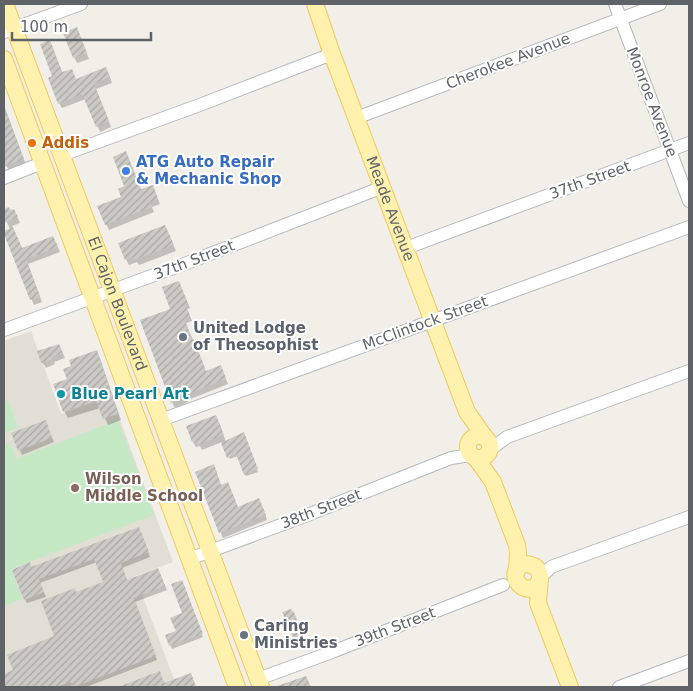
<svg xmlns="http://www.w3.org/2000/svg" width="693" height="691" viewBox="0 0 693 691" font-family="'DejaVu Sans',sans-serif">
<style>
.education{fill:#e1ded6}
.green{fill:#c5e8c5}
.shadow{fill:#0003}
.building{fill:url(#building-hatch)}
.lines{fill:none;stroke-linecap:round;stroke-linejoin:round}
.minor-casing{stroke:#b5b8bc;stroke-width:14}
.major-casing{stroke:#f2c960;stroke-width:18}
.minor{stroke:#fff;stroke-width:12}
.major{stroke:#fff2af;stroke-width:16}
.food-dot{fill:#e8710a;stroke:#fff;stroke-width:2}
.shop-dot{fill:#3f7fe0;stroke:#fff;stroke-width:2}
.worship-dot{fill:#6b7280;stroke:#fff;stroke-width:2}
.culture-dot{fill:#0f9aa8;stroke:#fff;stroke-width:2}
.education-dot{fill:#8d6e63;stroke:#fff;stroke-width:2}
.labels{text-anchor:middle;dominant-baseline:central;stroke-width:4;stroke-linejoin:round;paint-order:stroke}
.street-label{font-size:15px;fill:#5f6368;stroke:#fff}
.food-label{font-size:15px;font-weight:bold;fill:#c56008;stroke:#fff;text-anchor:start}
.shop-label{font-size:15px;font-weight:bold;fill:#366cbe;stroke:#fff;text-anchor:start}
.worship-label{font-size:15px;font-weight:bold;fill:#5b616d;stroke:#fff;text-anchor:start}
.culture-label{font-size:15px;font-weight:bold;fill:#0d838f;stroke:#fff;text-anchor:start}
.education-label{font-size:15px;font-weight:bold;fill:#785e54;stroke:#fff;text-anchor:start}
</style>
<defs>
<pattern id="building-hatch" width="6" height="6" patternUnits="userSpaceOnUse" patternTransform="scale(1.25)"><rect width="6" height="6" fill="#cccac5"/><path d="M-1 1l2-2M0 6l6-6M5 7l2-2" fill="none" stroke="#a9a8a4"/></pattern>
</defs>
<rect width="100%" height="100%" fill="#f1efe8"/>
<path class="education" d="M31,331L61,414L111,396L173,562L135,576L177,687H4V341Z"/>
<g class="green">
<path d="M8,400L18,428L4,433V402Z"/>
<path d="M118,420L154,515L11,569L22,599L4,606V446L10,443L16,459Z"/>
</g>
<g class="shadow">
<path d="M64,34H79L89,59L77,63Z"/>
<path d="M50,42L63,74L77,81L109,74L112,83L96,89L111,127L100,132L86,99L62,108L59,103L54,77Z"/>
<path d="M4,105L26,165L9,171L4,160Z"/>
<path d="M126,187L141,191L155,192L160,204L152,207L154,212L109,230L106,224L123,198Z"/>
<path d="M9,209L10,212L17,216L20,223L12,226L22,249L56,243L60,252L28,264L42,302L34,305L10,245V229L4,216V211Z"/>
<path d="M165,226L176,251L139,265L137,262L129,265L126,259Z"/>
<path d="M179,282L190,308L187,309L192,321L186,323L206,372H223L228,384L188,400V402L175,408L172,402V310Z"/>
<path d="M62,351L65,358L54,362L55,364L46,368L42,362Z"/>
<path d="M96,351L100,358L121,420L108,425L100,408L68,418L64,411L68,380Z"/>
<path d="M219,422L226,442L245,436L258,472L246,476L238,456L230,459L222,442L202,450L200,446L196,447L193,442Z"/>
<path d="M47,426L54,442L22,455L13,434Z"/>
<path d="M216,471L221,486L238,509L262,505L267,520L223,538L197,472Z"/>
<path d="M141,532L150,557L122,568L127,581L158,569L167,590L135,602L157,660L86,687H74L73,685L68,687H4V675L15,670L55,637L76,593L105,582L97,562L40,583L46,597L27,603L25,599L31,568Z"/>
<path d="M184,585L203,637L172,649L166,636L177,632L183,614Z"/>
<path d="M284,612L295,616L302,636L301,637L304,645L299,647Z"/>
<path d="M159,672L165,684L191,674L196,687H120Z"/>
</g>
<g class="building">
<path d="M77,27L87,53L73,58L63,33Z"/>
<path d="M50,40L62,72L72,69L76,79L106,67L110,77L94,84L109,121L96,127L82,94L58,104L48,78L52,76L40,44Z"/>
<path d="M4,107L24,159L4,167Z"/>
<path d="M126,151L141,189L153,185L158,199L150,202L152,207L105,225L97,206L121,197L118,189L124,186L113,157Z"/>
<path d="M9,207L10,210L14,209L18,217L4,223V209Z"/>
<path d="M165,225L174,245L134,260L133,257L125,260L118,243Z"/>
<path d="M13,227L22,248L53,236L58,247L26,259L40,296L30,300L4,234V231Z"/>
<path d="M179,281L187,302L185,303L190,316L184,318L192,340L194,339L206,371L221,365L226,379L186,395V397L171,403L140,320L170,309L162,287Z"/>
<path d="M59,344L63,353L52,357L53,359L41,363L37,351Z"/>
<path d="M97,350L118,414L103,419L96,401L76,408V407L63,412L53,384L67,379L63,369L71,366L69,360Z"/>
<path d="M216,415L224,435L198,445L196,441L192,442L186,426Z"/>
<path d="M46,420L52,438L18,451L11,433Z"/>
<path d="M244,432L258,469L244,475L236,454L227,458L221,443Z"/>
<path d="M214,464L221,485L228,482L238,507L259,498L266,515L219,533L195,472Z"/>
<path d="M139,527L149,552L121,563L127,580L158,568L165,586L134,598L156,656L74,687H73L71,682L57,687H6L4,682V674L13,670L7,655L54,636L41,601L75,588L76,592L103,582L94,559L39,579L44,592L24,600L12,570L30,562L31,567Z"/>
<path d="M182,580L203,634L169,646L165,635L176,631L170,618L182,613L171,584Z"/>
<path d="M291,609L293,612H294L302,633L301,634L303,642L296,645L282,612Z"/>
<path d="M160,671L164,683L191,673L196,687H118Z"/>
<path d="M306,676L311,687H277V686Z"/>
</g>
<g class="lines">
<defs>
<g id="minor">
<path d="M615,4L689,201"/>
<path d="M4,32L81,4"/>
<path d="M356,118L660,4"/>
<path d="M62,155L197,106L332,54"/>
<path d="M4,178L42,163"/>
<path d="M406,248L689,143"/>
<path d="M4,330L187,263L383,187"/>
<path d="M161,420L689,227"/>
<path d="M491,449L507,437L689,371"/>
<path d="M189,559L305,516L451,458L471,455"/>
<path d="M540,580L543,575L551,567L689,517"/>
<path d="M258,679L332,652L503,585"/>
<path d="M619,687L689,661"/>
</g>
<g id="major">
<path id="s1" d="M5,4L261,687"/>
<path id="s2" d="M315,4L332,54L467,412L484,436"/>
<path d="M4,59L237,687"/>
<circle cx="479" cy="447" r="11"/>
<path d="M476,458L493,482L517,545L518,553L517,571"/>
<path d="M540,580C529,603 503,575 522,565C526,564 530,564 534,566C538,568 539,571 540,576L538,603L570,687"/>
</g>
</defs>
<use href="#minor" class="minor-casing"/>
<use href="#major" class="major-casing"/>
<use href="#minor" class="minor"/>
<use href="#major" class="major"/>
</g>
<circle class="food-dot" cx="32" cy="143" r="5"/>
<circle class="shop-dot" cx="126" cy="171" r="5"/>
<g class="worship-dot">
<circle cx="183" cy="337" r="5"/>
<circle cx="244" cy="635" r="5"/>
</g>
<circle class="culture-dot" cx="61" cy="394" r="5"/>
<circle class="education-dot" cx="75" cy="488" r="5"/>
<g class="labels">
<g class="street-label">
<text transform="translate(508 61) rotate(-21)">Cherokee Avenue</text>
<text transform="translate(652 102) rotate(69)">Monroe Avenue</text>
<text transform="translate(590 180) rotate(-20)">37th Street</text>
<text stroke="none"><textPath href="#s2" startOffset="218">Meade Avenue</textPath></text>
<text transform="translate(194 260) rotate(-21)">37th Street</text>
<text stroke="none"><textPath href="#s1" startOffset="320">El Cajon Boulevard</textPath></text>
<text transform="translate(425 323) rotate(-20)">McClintock Street</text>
<text transform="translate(321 509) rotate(-21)">38th Street</text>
<text transform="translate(395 627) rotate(-21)">39th Street</text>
</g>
<g class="food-label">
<text x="42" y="143">Addis</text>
</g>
<g class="shop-label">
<text x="136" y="162">ATG Auto Repair<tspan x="136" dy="17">&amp; Mechanic Shop</tspan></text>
</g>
<g class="worship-label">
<text x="193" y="328">United Lodge<tspan x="193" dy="17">of Theosophist</tspan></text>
<text x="254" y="626">Caring<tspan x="254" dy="17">Ministries</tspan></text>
</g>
<g class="culture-label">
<text x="71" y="394">Blue Pearl Art</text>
</g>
<g class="education-label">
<text x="85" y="479">Wilson<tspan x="85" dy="17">Middle School</tspan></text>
</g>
</g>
<rect width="693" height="691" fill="none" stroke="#5f6368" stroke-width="10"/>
<path d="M12 32v8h139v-8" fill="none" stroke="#5f6368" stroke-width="2.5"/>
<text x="20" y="32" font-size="15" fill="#5f6368" stroke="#ffffff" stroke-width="4" paint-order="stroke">100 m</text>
</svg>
